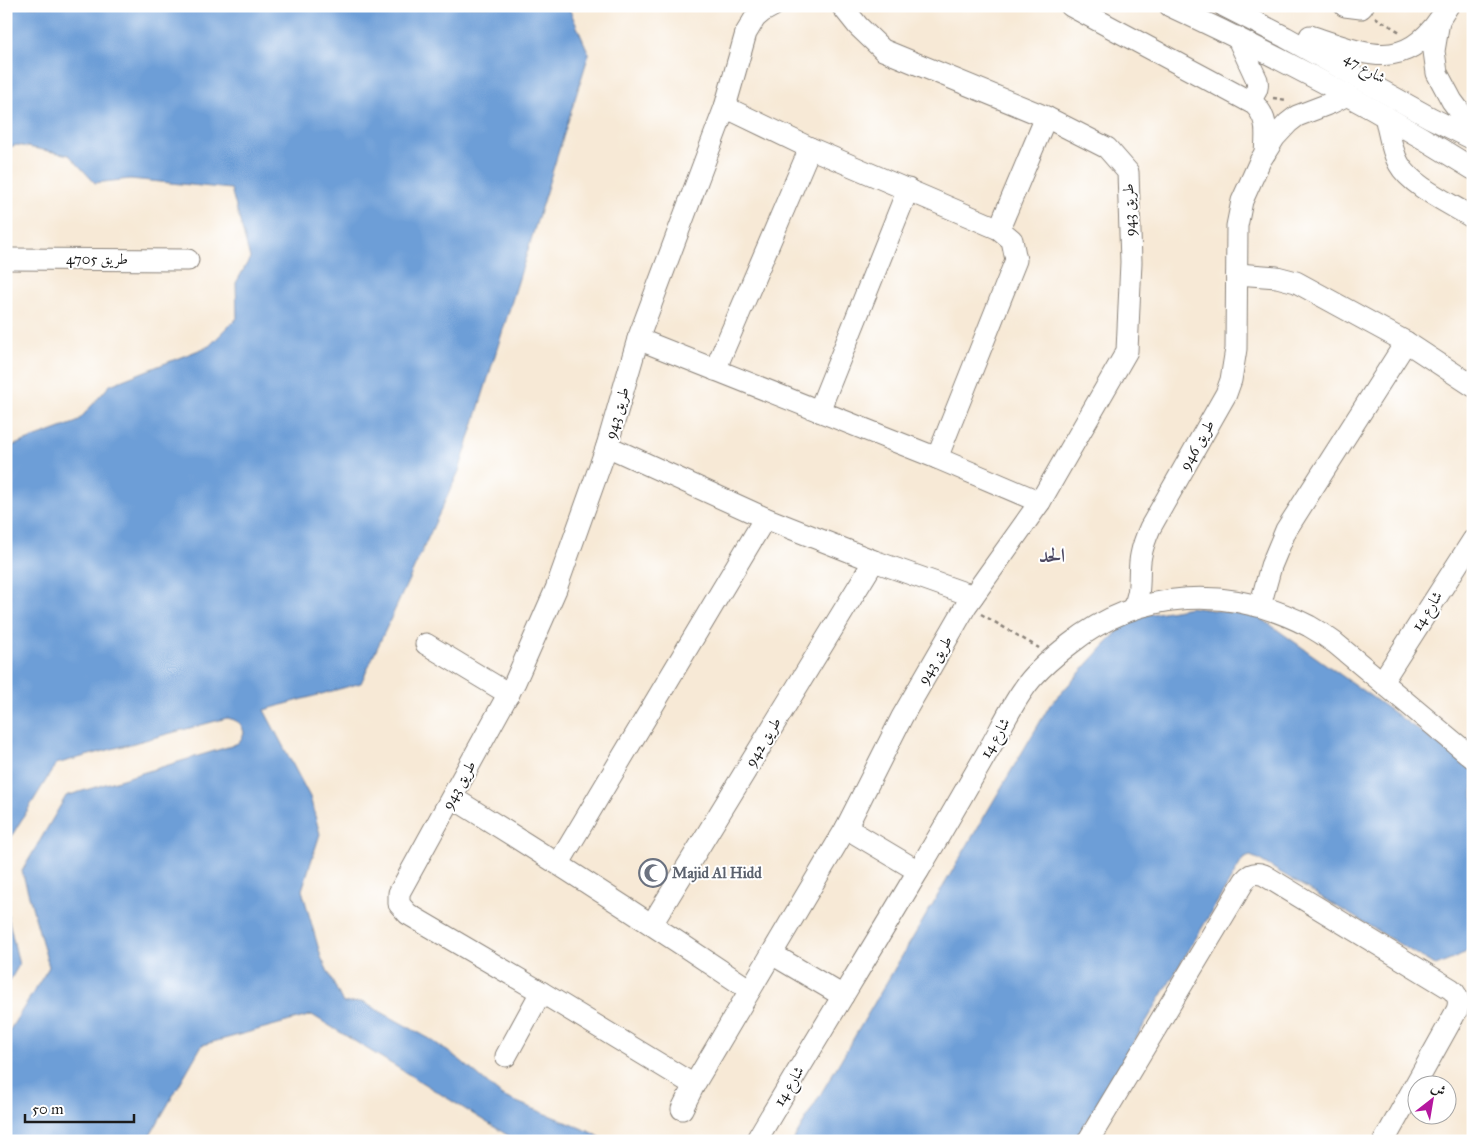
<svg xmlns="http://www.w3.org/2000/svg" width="1479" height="1147" viewBox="0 0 1479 1147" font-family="'IM FELL Great Primer',Amiri,serif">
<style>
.water{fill:#6d9ed7;stroke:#445d7a}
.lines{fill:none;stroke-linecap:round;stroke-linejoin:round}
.minor-casing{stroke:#8a8279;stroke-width:23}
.path{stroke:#8a8279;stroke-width:2.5;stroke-dasharray:4 4;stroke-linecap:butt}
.minor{stroke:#fff;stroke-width:21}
.labels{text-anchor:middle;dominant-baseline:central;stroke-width:4;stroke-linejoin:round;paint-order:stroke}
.street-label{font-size:15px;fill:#1c1c1c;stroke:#fff}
.worship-label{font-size:15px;font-weight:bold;fill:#5b616d;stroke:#fff;text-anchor:start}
.district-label{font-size:20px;font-weight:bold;fill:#4d4861;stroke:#fff}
</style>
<rect width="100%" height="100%" fill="#fff"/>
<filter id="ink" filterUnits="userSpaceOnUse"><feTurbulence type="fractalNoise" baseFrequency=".02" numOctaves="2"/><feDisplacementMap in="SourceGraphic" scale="10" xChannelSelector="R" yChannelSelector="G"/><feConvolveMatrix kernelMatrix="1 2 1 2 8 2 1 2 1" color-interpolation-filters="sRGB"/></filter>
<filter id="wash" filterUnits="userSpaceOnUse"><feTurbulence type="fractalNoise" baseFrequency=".0096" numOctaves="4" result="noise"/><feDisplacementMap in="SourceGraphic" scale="20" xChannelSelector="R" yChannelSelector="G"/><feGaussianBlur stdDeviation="1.12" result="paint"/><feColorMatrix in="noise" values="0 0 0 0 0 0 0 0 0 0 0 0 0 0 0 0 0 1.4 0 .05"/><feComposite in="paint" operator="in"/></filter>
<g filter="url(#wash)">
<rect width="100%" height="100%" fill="#f7e9d6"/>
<g class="water">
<path d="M6,6H568L589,54L459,471L361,683L264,710L310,797L320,834L302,890L321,957L343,1003L363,1002L430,1039L460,1060L502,1096L593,1133L606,1141H517L312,1015L202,1045L147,1141H6V1036L49,967L22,871L66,796L231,746L240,742L244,733C242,723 237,720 227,718L56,764L6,845V448L77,422L110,385L209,346L237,318L236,283L250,258L231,189L130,179L95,183L69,155L17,145L6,148Z"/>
<path d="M1190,607L1258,616L1473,769V946L1462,955L1436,966L1258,859L1250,856L1243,859L1075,1141H793L1050,705L1130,618Z"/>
<path d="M6,908L19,965L6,987Z"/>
</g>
</g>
<g filter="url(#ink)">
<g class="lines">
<defs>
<g id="minor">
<path d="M1071,6L1254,104C1269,118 1266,135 1265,153"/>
<path d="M1170,6C1274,54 1376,108 1473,169"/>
<path d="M1224,6L1285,37L1429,117L1473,139"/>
<path d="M1345,6L1361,8L1363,6"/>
<path d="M1439,21L1434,51L1437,73L1452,101L1473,129"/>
<path d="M1310,36C1373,57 1408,74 1448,6"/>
<path d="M1237,37L1257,80C1259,90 1255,95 1247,100"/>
<path d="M725,107L810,148L999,229L1012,240L1016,260L937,458"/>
<path d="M1385,116C1389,132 1391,150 1399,164C1411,186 1451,204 1473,218"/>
<path d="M999,229L1046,117"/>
<path d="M6,259L188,260"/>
<path d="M1237,274L1277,277L1296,282L1406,342L1473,386"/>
<path d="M638,339L937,458L1040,502"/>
<path d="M715,370L810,148"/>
<path d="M819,411L908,189"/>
<path d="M607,446L765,518L874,561L973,596"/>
<path d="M1260,606L1271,566L1286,530L1406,342"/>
<path d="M1132,609C1143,593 1137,573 1141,555C1143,545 1146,537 1150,528L1226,394L1231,380L1236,349L1237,226L1242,201L1260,161L1275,137L1288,123L1297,116L1331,103L1347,95"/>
<path d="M426,644L509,694"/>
<path d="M1382,682L1473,540"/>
<path d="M453,798C553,860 652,924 750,990"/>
<path d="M846,828L918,871"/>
<path d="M559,863L765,518"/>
<path d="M652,924L874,561"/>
<path d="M772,954L843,996"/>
<path d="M506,1056L541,992"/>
<path d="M694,1085L541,992L408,914L399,904V893L515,682L556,589L607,446L638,339L725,107L746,33L755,18L762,12L773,6"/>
<path d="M682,1109L694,1085L846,828L902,717L966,606L1040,502L1127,351L1131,262L1128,172L1107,148L1046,117L883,50L858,26L842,6"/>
<path d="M756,1141C809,1051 864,962 917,873C943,830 967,787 992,744C1002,726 1011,707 1023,690C1034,673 1053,657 1070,644C1141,588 1230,585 1309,626C1318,631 1327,637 1335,643L1473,758"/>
<path d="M1088,1141L1245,880C1251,873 1256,872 1264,875L1451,989C1458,995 1460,1001 1457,1010L1384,1141"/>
</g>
</defs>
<use href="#minor" class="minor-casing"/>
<g class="path">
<path d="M1375,17L1400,32"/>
<path d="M1273,98L1287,100"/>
<path d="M981,614L1039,648"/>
</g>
<use href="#minor" class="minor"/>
</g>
</g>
<defs>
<symbol id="mosque-ring" viewBox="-11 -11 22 22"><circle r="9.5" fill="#fff" stroke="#6b7280" stroke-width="1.5"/><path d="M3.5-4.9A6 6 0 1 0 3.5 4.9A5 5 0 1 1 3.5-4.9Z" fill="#6b7280"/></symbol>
</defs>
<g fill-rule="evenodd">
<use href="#mosque-ring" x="637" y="857" width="32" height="32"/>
</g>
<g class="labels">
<g class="street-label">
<text transform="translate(1365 68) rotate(30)">شارع 47</text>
<text transform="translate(1129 210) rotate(-92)">طريق 943</text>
<text x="97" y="259">طريق 4705</text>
<text transform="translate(617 413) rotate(-74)">طريق 943</text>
<text transform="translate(1197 445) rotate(-61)">طريق 946</text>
<text transform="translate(1427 611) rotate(-58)">شارع 14</text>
<text transform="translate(935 660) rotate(-60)">طريق 943</text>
<text transform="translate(995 738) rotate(-60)">شارع 14</text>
<text transform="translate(763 742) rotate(-59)">طريق 942</text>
<text transform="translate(459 785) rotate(-61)">طريق 943</text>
<text transform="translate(789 1086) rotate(-59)">شارع 14</text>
</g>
<g class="worship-label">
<text x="672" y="873">Majid Al Hidd</text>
</g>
<g class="district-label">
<text x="1052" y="555">الحد</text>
</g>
</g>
<rect width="1479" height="1147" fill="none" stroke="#fff" stroke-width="25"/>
<g transform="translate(1432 1100) rotate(31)"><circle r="24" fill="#ffffff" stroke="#a4a4a4"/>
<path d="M0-4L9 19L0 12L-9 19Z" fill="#b5179e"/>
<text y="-8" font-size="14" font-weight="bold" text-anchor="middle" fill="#1c1c1c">ش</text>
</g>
<path d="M25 1114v8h109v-8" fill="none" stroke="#1c1c1c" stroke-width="2.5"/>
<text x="32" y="1114" font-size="15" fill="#1c1c1c" stroke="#ffffff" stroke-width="4" paint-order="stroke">50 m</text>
</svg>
